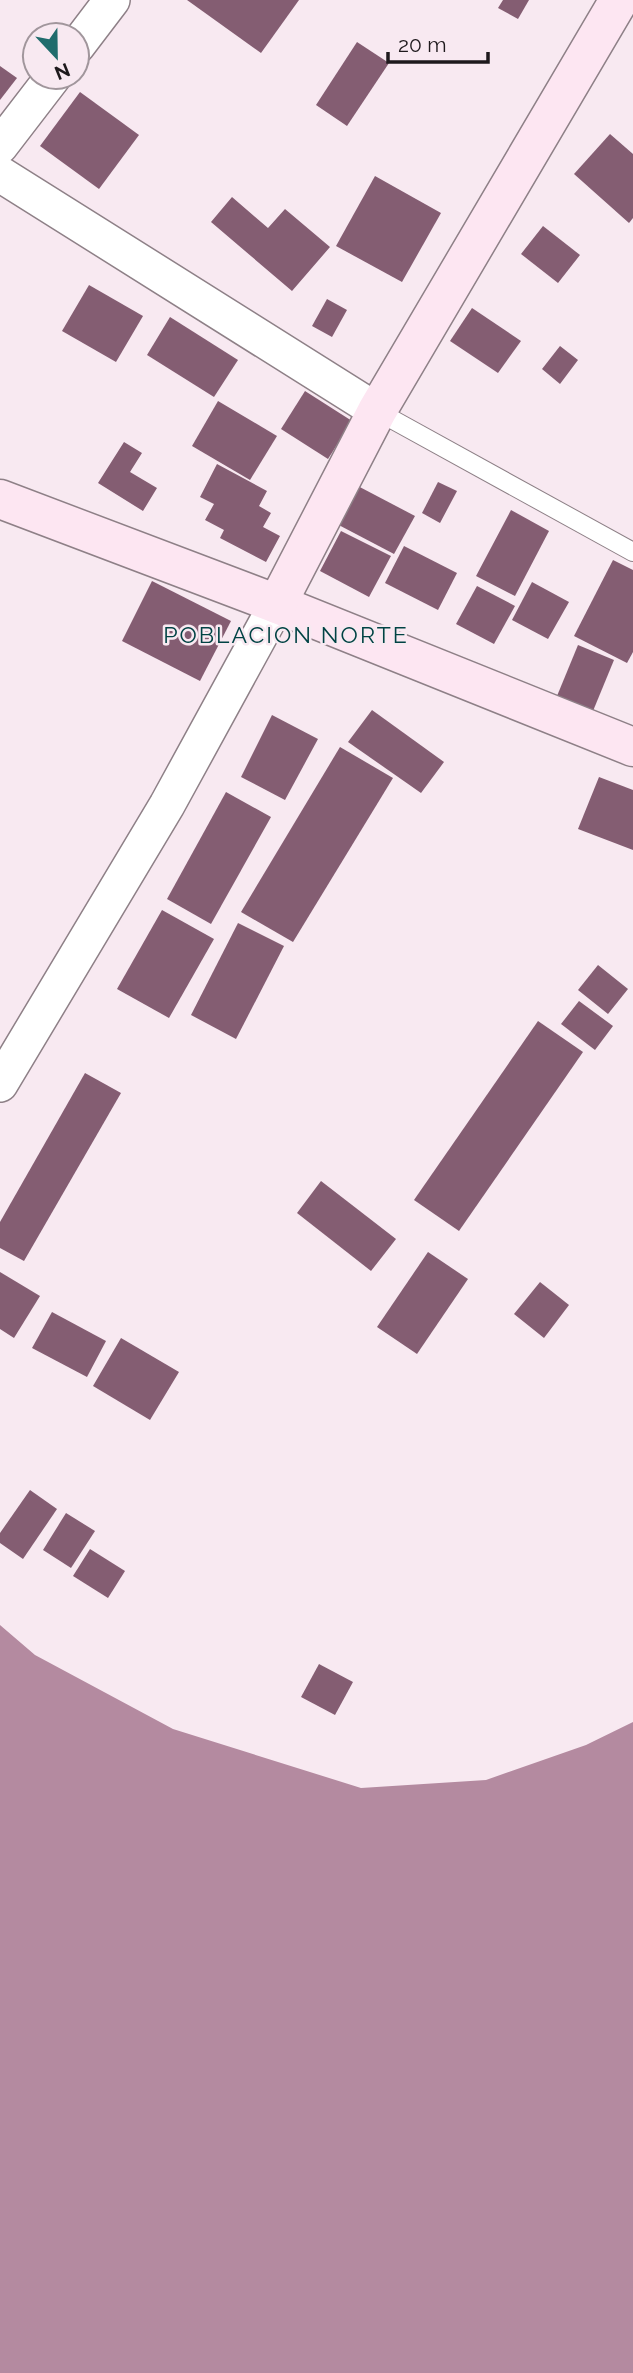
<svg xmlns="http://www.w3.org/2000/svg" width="633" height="2373" viewBox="0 0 633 2373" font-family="Raleway,sans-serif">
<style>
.water{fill:#b48aa0}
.building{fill:#845d72}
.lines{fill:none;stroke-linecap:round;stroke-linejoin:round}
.lane-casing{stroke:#8e8087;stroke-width:20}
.street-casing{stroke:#8e8087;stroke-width:38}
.secondary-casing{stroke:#8e8087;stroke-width:41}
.lane{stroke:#fff;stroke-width:18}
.street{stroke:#fff;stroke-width:35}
.secondary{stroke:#fde6f2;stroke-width:38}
.labels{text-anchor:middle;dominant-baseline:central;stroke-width:5;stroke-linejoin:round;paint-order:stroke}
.quarter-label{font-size:23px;letter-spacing:2px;fill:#004344;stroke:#f8e9f1}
</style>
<rect width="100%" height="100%" fill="#f8e9f1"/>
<path class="water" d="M0,1625L35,1655L173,1729L361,1788L486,1780L586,1745L633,1722V2373H0Z"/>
<g class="building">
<path d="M187,0H299L261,53Z"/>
<path d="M503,0H529L518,19L498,8Z"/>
<path d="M357,42L389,63L347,126L316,105Z"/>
<path d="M0,66L17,78L0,100Z"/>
<path d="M80,92L139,135L99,189L40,146Z"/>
<path d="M610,134L633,154V218L629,223L574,174Z"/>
<path d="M375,176L441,213L402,282L336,246Z"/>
<path d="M232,197L268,228L285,209L330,247L292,291L211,222Z"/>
<path d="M543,226L580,255L558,283L521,254Z"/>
<path d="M89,285L143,316L116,362L62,331Z"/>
<path d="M327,299L347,310L332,337L312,326Z"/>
<path d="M472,308L521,341L498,373L450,341Z"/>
<path d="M170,317L238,360L214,397L147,355Z"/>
<path d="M560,346L578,360L560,384L542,369Z"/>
<path d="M305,391L352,421L328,459L281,429Z"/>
<path d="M218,401L277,436L250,480L192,446Z"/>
<path d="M124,442L142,453L130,472L157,488L143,511L98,483Z"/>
<path d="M217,464L267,491L259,506L271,513L263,527L280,536L266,562L220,538L224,530L205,520L214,504L200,497Z"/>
<path d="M438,482L457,491L440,523L422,513Z"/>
<path d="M354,484L415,516L394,554L333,522Z"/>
<path d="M511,510L549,531L515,596L476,576Z"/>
<path d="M341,531L391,556L369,597L320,571Z"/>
<path d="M404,546L457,573L438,610L385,583Z"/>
<path d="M613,560L633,570V652L627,663L574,636Z"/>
<path d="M152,581L231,621L200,681L122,641Z"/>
<path d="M532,582L569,602L548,639L512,620Z"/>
<path d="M477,586L515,606L494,644L456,624Z"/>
<path d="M578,645L614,660L593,711L557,696Z"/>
<path d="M372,710L444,762L421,793L348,742Z"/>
<path d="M272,715L318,739L285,800L241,777Z"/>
<path d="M340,747L393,778L293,942L241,912Z"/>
<path d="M599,777L633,790V850L578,829Z"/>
<path d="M226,792L271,817L211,924L167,899Z"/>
<path d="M162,910L214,939L169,1018L117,989Z"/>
<path d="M238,923L284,946L236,1039L191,1015Z"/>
<path d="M598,965L628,989L608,1014L578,990Z"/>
<path d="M579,1001L613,1026L595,1050L561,1024Z"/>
<path d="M538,1021L583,1052L459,1231L414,1200Z"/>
<path d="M85,1073L121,1093L24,1261L0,1248V1222Z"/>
<path d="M321,1181L396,1239L371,1271L297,1213Z"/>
<path d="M428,1252L468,1279L417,1354L377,1327Z"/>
<path d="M0,1272L40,1296L14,1338L0,1329Z"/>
<path d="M540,1282L569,1305L544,1338L514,1314Z"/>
<path d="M52,1312L106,1341L87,1377L32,1348Z"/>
<path d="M121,1338L179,1372L150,1420L93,1386Z"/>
<path d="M30,1490L57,1509L23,1559L0,1543V1533Z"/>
<path d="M66,1513L95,1531L71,1568L43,1550Z"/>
<path d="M90,1549L125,1571L108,1598L73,1576Z"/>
<path d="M319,1664L353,1682L335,1715L301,1697Z"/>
</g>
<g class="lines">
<defs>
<path id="lane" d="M377,411L633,552"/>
<g id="street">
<path d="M77,46L112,0"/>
<path d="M0,146L53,77"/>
<path d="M0,174L377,411"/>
<path d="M0,1084L167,805L277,604"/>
</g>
<g id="secondary">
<path d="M0,499L277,604L633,747"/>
<path d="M277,604L377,411L619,0"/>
</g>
</defs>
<use href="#lane" class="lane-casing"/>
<use href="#street" class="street-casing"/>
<use href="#secondary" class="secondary-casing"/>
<use href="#lane" class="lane"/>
<use href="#street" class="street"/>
<use href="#secondary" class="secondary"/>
</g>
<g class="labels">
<g class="quarter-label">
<text x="286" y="634">POBLACION NORTE</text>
</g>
</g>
<g transform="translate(56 56) rotate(158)"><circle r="33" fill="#f8e9f1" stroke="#a1969c" stroke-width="2"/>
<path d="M0-5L12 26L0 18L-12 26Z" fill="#206c6d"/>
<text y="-10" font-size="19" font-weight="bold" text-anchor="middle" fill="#1e191c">N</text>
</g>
<path d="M388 52v10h100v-10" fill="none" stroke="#1e191c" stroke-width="3.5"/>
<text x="398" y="52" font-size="21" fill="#1e191c" stroke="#f8e9f1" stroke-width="5" paint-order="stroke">20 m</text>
</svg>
